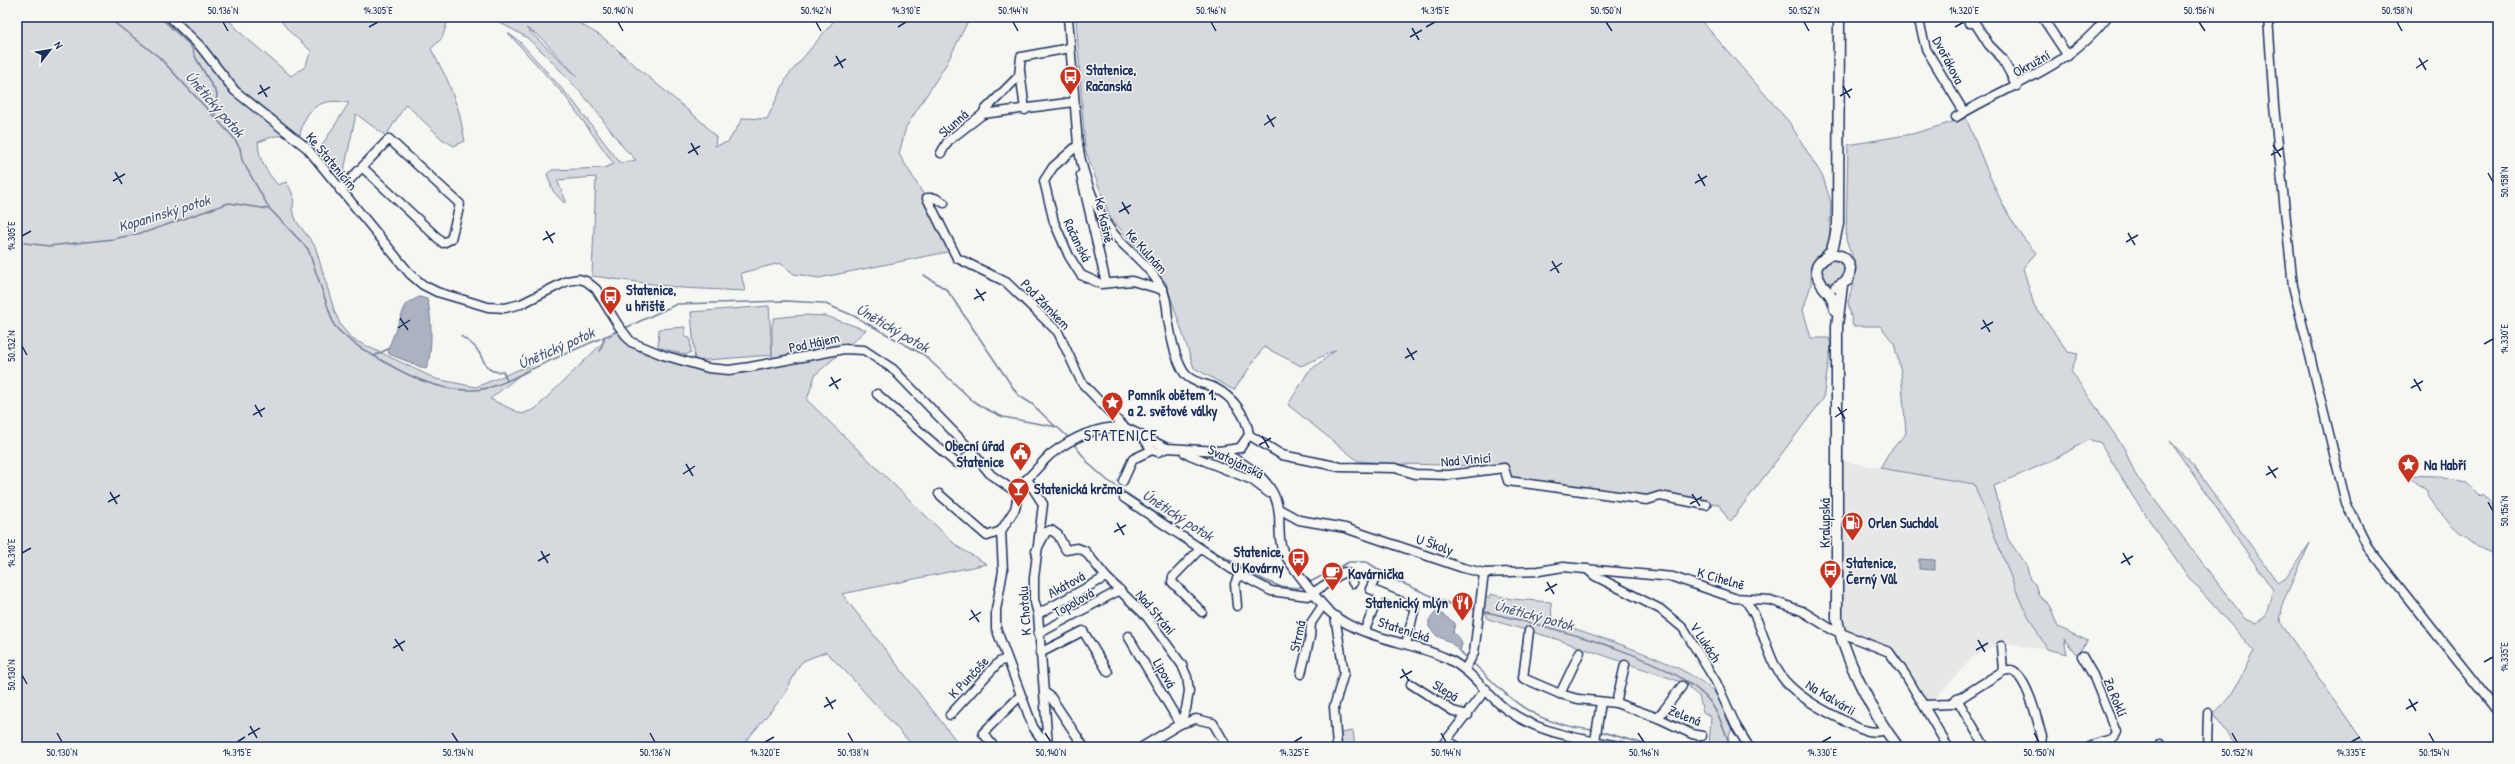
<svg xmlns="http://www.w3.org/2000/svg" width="2515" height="764" viewBox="0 0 2515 764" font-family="'Patrick Hand',sans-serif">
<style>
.built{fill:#e6e7e7}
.green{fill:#d6d9dd;stroke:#78849e;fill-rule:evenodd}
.water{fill:#abb2c0;stroke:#717e99}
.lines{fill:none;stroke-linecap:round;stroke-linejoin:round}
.stream{stroke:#717e99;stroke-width:1.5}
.minor-casing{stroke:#1b2f5e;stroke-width:11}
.major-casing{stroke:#1b2f5e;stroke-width:13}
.minor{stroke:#f6f6f2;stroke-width:8}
.major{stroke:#f6f6f2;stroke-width:10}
.ticks{fill:none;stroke:#1b2f5e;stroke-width:1.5}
.labels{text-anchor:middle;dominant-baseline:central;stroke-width:3;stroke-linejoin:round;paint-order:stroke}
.street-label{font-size:14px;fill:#1b2f5e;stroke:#f6f6f2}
.poi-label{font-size:14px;font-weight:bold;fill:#1b2f5e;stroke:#f6f6f2;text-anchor:start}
.water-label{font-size:15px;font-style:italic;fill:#46567b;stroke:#f6f6f2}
.quarter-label{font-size:16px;letter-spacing:1px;fill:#1b2f5e;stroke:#f6f6f2}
.neatline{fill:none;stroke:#1b2f5e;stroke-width:1.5}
.ticks-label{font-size:10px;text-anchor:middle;fill:#1b2f5e}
</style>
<rect width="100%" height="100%" fill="#f6f6f2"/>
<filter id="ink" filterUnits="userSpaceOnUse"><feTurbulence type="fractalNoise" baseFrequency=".025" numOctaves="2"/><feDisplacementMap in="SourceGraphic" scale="8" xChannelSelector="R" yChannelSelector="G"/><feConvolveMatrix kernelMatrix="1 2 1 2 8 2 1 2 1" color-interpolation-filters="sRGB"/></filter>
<g filter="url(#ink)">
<path class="built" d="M1842,461L1974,484L2022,605L2047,649L1999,643L1973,657L1934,700H1925L1895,653L1843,627Z"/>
<g class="green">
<path d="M17,17H226L243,35L291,76L305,67L311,51L289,31L278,17H449L442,38L431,49L447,79L459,112L465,141L454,146L442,139L406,104L386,136L356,114L341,185L317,153L349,103C322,97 305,107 300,135L275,136L258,142C259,161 266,171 278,185L286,182C292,191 296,199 292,210L297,222L315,246L334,310L341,326L352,339L436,379L476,387L535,363L490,399L522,414L535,409L617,329L641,353L712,369L772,366V326L774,318L804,315L826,316L866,330L815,375L807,400L958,547L987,564L842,594L961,747H914L848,674L826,652L803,661L798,667L785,694L741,747H17Z"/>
<path d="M490,17H568L601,36L625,56L619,52L703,123L716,137L715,146L728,142L743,118L767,119L787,77L837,17H970L947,63L906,127L899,154L957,250L819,278L794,274L780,263L741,273L745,291L682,288L592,276L596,177L557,180L566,201L564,203L553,191L547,174L552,170L604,168L614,164L565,96L508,33L520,42L573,101L620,163L636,160L623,147L591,104L548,57L526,37ZM526,28L539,36L577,76Z"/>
<path d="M1076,17H1698L1789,122L1823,177L1831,203L1829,243L1811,269V285L1803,310L1811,338H1829L1831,346L1823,399L1730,522L1718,504L1510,478L1500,466L1397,464L1358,461L1288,405L1308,372L1336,350L1301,366L1264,347L1234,390L1194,368L1166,283L1110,217L1085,149Z"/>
<path d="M1966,118C1986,166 2001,214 2036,253L2023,268L2034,305L2068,352L2078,354L2071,371L2124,448L2135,474L2245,619L2256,623L2265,617L2273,590L2170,441L2193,465L2278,583L2286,578L2310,543L2283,602L2280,622L2367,747H2237L2212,713C2234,700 2242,672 2254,651L2189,578L2132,495L2100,442L2088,440L2055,459L1994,486L2008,539L2027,567L2030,580L2035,584L2039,596L2049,605L2058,627L2088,641L2077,655L2064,639L2067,654L2047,649L2022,605L1974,484L1880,468L1888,454L1906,433L1901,372L1894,343L1880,326H1853L1848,302L1856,273L1854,260L1846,240L1848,145L1912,134Z"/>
<circle cx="1833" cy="271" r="12"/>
<path d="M769,306L772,355L695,361L691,312Z"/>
<path d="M685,327V337L690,338L691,352L686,355L658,347L659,329Z"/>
<path d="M2407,475L2436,476L2467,483L2480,496L2482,494L2498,510V556C2491,553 2484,550 2478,547C2466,539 2426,504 2427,491Z"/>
<path d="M1490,594L1512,599L1551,602L1552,621C1590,635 1697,665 1718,697C1724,706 1727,718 1732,728L1725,747H1709L1711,717L1703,712L1699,696L1689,688L1690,685L1556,639L1488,619L1484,609V597L1489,598Z"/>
<path d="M1353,731L1355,747H1342L1340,733Z"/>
</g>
<g class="water">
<path d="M419,297L427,299C432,313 433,356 426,369L389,354L388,349L406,304Z"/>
<path d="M1919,559L1935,560V570L1919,569Z"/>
<path d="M1437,611L1455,623L1453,633L1458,636L1462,644L1460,651L1450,642L1437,636L1429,627V620Z"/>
</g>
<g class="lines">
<g class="stream">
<path d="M107,17L159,57L233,137L240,148L242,160L269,208L308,249L334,325C348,342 369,353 388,364C412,378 443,391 472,390C493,390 515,377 534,368C562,355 590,343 618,331"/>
<path d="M160,17L191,46L196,58L217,94L215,116"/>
<path d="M17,242L49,246L113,239L146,232L229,203L268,209"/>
<path d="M924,275L947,290L1018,395L1032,404L1056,427"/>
<path d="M623,329L677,304L786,301L823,303L852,315L924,355L972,400L984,408L1003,417L1057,427L1069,438"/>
<path d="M461,336C466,340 473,344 476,348C485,360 485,375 503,371L507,381"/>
<path d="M600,351L605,336"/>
<path d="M374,356L388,349"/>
<path d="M1073,443L1090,465L1107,480L1205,546L1264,580L1279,586L1298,588L1303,586"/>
<path d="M1308,583L1349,562H1367L1393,579L1450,604L1476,610"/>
<path d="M1482,611C1542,625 1661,653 1705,696C1718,709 1724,730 1731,747"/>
<path d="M1460,651L1467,658"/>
<path d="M1472,662C1514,702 1532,724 1594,730"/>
<path d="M1599,731L1655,747"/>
</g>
<defs>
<g id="minor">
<path d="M170,17L200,46L235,91L307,148L410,274L423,285L437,292L488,307L505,308L521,304L567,281L579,279L586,281L596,289L618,325L631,342L663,355L708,368L729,370L750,367L844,349L864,350L893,369L968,447L991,475L1010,488C1024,488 1039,464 1051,454C1072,438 1097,426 1124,427L1167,448L1219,451L1240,448"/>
<path d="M1068,17L1078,145C1083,176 1096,215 1118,239C1133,255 1152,269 1162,289C1167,298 1167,309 1168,319C1171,336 1174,355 1183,371C1189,382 1204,383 1215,388C1233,397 1247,416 1249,435L1240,448"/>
<path d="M1918,17L1926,49L1964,112"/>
<path d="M1966,17L1969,23H1975"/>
<path d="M2042,17L2068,56"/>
<path d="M2268,17L2274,106L2293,286L2346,503L2369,549L2498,712"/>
<path d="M1975,23L1989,45L2002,58L2017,86"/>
<path d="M1020,71L1025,110"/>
<path d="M983,114L1074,102"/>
<path d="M1956,117C2011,83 2066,70 2107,17"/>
<path d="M1078,145L1053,167L1044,181L1054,222L1069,256L1081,275L1101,284L1132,281L1163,290"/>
<path d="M941,153L948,141L983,114L985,110L1019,76L1021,57L1070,48"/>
<path d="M1081,175L1106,283"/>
<path d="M340,190L389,139L460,204L451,239L443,243L362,167"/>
<path d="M944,203L935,198H927L957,258L1006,282L1058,332L1082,383L1124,427"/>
<path d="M877,394L956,463H961L972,452"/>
<path d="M1141,435L1152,450L1158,452L1167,448"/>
<path d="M1249,435L1282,455L1340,467L1395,468L1415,474L1449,475L1504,468L1508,481L1647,500L1660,496L1706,505"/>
<path d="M1219,451C1247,464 1277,481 1279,515C1280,526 1278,541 1283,551C1288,563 1313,593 1322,604C1351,639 1410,640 1448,659C1473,671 1486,695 1507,710C1542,735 1584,739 1624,747"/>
<path d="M1185,453L1252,480L1269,493"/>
<path d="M1027,479L1043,504L1034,578V599L1038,614L1048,746"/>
<path d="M1123,481L1133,459L1152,450"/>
<path d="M1020,486L1015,509L1001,531L1003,571L996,610V628L1033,727L1047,747"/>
<path d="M939,494L987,536L1001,531"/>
<path d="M1124,498L1239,574L1271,591L1308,596L1344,572L1349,574L1353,583"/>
<path d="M1279,509L1299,520L1345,528L1463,568L1484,573L1539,571L1563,567L1673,577L1734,598L1770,600L1802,611L1831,629L1889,652L1905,674L1948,747"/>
<path d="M1200,549L1173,577L1172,582L1202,612"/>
<path d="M1036,551L1046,532L1051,530L1058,535L1066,550L1077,548L1085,551L1106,577L1147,617L1182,665L1187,677L1189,691L1186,709L1180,724L1142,747"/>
<path d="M1587,569L1595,576L1660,609L1683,628L1716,682L1736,726L1749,747"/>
<path d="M1375,579L1370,589L1415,607L1406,644"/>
<path d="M1744,599C1764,622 1765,657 1785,681C1800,698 1822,710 1843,720C1856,728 1870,735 1886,730"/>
<path d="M1237,606L1235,584L1239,574"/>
<path d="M1038,614L1106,577"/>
<path d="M1335,616L1344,673L1334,707L1337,747"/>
<path d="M1365,630L1380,593"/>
<path d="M1529,631L1523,678L1560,694L1578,699L1616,703L1658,718L1692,734L1702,736"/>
<path d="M1038,634L1120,590"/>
<path d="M1128,636L1180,724L1196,719L1213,723L1227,747"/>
<path d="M2001,646L2003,671"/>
<path d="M1040,653L1083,631L1108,672"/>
<path d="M2082,656L2093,675L2116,732L2112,739L2101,742L2103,747"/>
<path d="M1465,669L1474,653L1484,573"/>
<path d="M1301,674L1310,637L1311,623L1323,605"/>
<path d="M1411,684L1453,711L1468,715"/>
<path d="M1044,692L1050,696L1084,747"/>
<path d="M1560,694L1580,652"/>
<path d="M1957,699L1985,747"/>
<path d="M1616,703L1625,665"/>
<path d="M1924,705L1951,704L2003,671C2007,670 2012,669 2015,672C2029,684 2037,719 2042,737L2041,743L2037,747"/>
<path d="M950,715L999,662L1006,659"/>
<path d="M1658,718L1682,686"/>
<path d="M1595,741L1601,702"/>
<path d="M1453,744L1458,747"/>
<path d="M2160,744L2162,747"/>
<path d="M2092,745L2101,742"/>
<path d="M994,747L983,733L1020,696"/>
<path d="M1441,747L1486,689"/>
<path d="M2207,747L2208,713"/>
</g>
<g id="major">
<path d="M1828,255C1839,253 1847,257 1850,268L1848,280L1836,287"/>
<path d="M1842,285L1837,326V618C1843,656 1874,716 1898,747"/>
<path d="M1835,310C1833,291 1823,291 1818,277C1811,262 1828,260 1832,249C1835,241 1836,232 1838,224L1839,17"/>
</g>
</defs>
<use href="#minor" class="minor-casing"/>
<use href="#major" class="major-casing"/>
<use href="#minor" class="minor"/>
<use href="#major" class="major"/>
</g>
</g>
<path class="ticks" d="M223,22L228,31M618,22L623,31M816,22L821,31M1013,22L1018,31M1211,22L1216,31M1606,22L1612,31M1804,22L1809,31M2199,22L2205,31M2397,22L2402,31M369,27L378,22M898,27L906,22M1426,27L1435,22M1955,27L1964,22M1412,28L1419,40M1410,37L1422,30M836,56L843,68M2419,58L2426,70M834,66L846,59M2416,68L2428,60M260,85L267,97M1843,86L1850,98M258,94L270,87M1840,96L1852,89M1267,115L1274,127M1264,125L1276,117M691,143L698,155M2273,145L2281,157M688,153L700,146M2271,155L2283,148M115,172L122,184M2488,173L2493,182M1698,174L1705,186M113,181L125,174M1695,183L1707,176M1122,202L1129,214M1119,212L1131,205M546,231L553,243M2128,233L2135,245M22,236L31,231M543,240L555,233M2126,242L2138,235M1552,261L1559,273M1550,271L1562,263M976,289L984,301M974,299L986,292M400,318L408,330M1983,320L1990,332M398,328L410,320M1981,329L1993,322M2484,344L2493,339M22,346L27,355M1407,348L1414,360M1405,358L1417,351M831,377L838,389M2414,379L2421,391M829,386L841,379M2411,388L2423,381M255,405L262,417M1838,407L1845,419M253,415L265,408M1835,417L1847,409M1262,436L1269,448M1259,445L1271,438M686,464L693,476M2268,466L2276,478M683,474L695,466M2266,475L2278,468M110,492L117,504M1692,494L1700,506M108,502L120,495M2488,502L2493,511M1690,504L1702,497M1117,523L1124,535M1114,532L1126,525M541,551L548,563M22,553L31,548M2123,553L2130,565M538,561L550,554M2121,563L2133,556M1547,582L1554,594M1545,591L1557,584M971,610L979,622M969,620L981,612M395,639L403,651M1978,640L1985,652M393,648L405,641M1976,650L1988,643M2484,662L2493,657M1402,669L1409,681M22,675L27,684M1400,678L1412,671M826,697L833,709M2409,699L2416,711M824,707L836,700M2406,709L2418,702M250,726L257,738M57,733L62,742M452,733L458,742M650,733L655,742M848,733L853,742M1045,733L1051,742M1441,733L1446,742M1638,733L1644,742M2034,733L2039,742M2232,733L2237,742M2429,733L2434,742M248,735L260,728M237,742L245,737M765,742L774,737M1294,742L1302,737M1822,742L1831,737M2351,742L2360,737"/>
<defs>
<symbol id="bus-pin" viewBox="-11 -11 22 30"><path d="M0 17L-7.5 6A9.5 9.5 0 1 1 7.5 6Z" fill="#c8321e" stroke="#f6f6f2"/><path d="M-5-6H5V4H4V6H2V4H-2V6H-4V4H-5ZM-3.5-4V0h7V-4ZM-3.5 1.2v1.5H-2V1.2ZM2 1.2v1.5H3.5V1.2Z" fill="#fff"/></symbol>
<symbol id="sight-pin" viewBox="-11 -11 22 30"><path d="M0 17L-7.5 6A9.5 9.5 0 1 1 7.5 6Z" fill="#c8321e" stroke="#f6f6f2"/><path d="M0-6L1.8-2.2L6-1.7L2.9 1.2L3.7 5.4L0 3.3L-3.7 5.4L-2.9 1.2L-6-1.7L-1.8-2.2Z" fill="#fff"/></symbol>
<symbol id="civic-pin" viewBox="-11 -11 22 30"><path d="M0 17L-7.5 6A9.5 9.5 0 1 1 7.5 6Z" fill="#c8321e" stroke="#f6f6f2"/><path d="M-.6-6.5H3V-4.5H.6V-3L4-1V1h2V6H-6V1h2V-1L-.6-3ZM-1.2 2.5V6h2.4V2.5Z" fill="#fff"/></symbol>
<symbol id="bar-pin" viewBox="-11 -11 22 30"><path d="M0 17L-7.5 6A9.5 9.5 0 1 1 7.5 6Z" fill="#c8321e" stroke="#f6f6f2"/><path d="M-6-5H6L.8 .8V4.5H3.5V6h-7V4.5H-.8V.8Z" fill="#fff"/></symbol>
<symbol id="fuel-pin" viewBox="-11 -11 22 30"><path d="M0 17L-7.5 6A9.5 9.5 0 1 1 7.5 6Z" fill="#c8321e" stroke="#f6f6f2"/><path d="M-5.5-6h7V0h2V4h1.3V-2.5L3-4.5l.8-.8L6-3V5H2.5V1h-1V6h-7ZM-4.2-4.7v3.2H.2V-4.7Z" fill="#fff"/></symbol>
<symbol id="cafe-pin" viewBox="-11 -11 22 30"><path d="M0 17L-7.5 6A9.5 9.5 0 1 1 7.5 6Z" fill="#c8321e" stroke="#f6f6f2"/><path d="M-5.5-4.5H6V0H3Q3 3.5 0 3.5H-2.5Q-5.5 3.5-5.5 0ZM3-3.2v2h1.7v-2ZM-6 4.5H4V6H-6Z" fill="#fff"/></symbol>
<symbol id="restaurant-pin" viewBox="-11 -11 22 30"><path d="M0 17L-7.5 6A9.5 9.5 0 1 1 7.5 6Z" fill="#c8321e" stroke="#f6f6f2"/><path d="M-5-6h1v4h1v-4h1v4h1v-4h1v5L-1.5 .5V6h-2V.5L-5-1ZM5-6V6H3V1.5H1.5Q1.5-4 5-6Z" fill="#fff"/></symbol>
</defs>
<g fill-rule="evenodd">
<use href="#bus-pin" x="1058" y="64" width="25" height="34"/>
<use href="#bus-pin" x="598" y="284" width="25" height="34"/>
<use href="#sight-pin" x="1100" y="390" width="25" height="34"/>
<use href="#civic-pin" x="1008" y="440" width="25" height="34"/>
<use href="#sight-pin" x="2396" y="452" width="25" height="34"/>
<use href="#bar-pin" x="1006" y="476" width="25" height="34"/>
<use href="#fuel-pin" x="1840" y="510" width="25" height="34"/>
<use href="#bus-pin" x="1286" y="546" width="25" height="34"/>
<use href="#bus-pin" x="1818" y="558" width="25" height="34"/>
<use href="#cafe-pin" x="1320" y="560" width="25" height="34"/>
<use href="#restaurant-pin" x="1450" y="590" width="25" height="34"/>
</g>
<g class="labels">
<g class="street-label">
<text transform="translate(1949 60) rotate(62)">Dvořákova</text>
<text transform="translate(2031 63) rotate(-29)">Okružní</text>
<text transform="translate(953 123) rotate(-42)">Slunná</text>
<text transform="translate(332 161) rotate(50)">Ke Statenicím</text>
<text transform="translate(1105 220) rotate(77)">Ke Kašně</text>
<text transform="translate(1078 240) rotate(64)">Račanská</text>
<text transform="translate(1147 251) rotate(48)">Ke Kulnám</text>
<text transform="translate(1046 304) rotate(46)">Pod Zámkem</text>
<text transform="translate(814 342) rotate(-12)">Pod Hájem</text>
<text transform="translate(1466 459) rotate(-5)">Nad Vinicí</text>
<text transform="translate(1236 461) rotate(26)">Svatojánská</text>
<text transform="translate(1824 523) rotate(-90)">Kralupská</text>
<text transform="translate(1435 544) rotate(19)">U Školy</text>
<text transform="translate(1721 578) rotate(16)">K Cihelně</text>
<text transform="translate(1066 584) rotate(-29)">Akátová</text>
<text transform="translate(1073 602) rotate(-30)">Topolová</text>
<text transform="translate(1024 611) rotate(-94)">K Chotolu</text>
<text transform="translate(1156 612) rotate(50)">Nad Strání</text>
<text transform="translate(1404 629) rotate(18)">Statenická</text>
<text transform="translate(1297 636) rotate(-78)">Strmá</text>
<text transform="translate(1706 642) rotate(57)">V Lukách</text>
<text transform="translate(1165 673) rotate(60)">Lipová</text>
<text transform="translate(968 677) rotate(-47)">K Punčoše</text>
<text transform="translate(1446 690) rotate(32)">Slepá</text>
<text transform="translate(1831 697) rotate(31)">Na Kalvárii</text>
<text transform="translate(2116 697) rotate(68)">Za Roklí</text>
<text transform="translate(1685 715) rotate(22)">Zelená</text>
</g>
<g class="poi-label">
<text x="1086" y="69">Statenice,<tspan x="1086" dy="16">Račanská</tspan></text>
<text x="626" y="289">Statenice,<tspan x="626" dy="16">u hřiště</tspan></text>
<text x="1128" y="394">Pomník obětem 1.<tspan x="1128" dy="16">a 2. světové války</tspan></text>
<text x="1004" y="445" text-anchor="end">Obecní úřad<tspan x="1004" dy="16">Statenice</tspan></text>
<text x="2424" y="464">Na Habří</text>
<text x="1034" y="488">Statenická krčma</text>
<text x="1868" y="522">Orlen Suchdol</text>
<text x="1284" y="551" text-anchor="end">Statenice,<tspan x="1284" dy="16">U Kovárny</tspan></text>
<text x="1846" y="562">Statenice,<tspan x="1846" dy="16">Černý Vůl</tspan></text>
<text x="1348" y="573">Kavárnička</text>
<text x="1448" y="602" text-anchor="end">Statenický mlýn</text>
</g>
<g class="water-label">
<text transform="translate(215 104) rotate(49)">Únětický potok</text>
<text transform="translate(164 213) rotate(-17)">Kopaninský potok</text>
<text transform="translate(893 328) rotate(30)">Únětický potok</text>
<text transform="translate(556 348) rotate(-24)">Únětický potok</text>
<text transform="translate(1178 515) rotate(33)">Únětický potok</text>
<text transform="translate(1534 615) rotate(15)">Únětický potok</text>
</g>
<g class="quarter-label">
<text x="1121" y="435">STATENICE</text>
</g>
</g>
<rect width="2515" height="764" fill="none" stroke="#f6f6f2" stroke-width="44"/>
<g transform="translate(50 50) rotate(59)" stroke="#f6f6f2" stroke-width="3" paint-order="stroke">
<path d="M0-3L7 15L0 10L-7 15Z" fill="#1b2f5e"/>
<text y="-6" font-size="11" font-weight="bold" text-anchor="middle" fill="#1b2f5e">N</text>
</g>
<rect x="22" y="22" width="2471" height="720" class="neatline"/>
<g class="ticks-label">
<text x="223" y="14">50.136°N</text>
<text x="378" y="14">14.305°E</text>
<text x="618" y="14">50.140°N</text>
<text x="816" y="14">50.142°N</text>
<text x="906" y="14">14.310°E</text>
<text x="1013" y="14">50.144°N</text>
<text x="1211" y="14">50.146°N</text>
<text x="1435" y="14">14.315°E</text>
<text x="1606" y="14">50.150°N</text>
<text x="1804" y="14">50.152°N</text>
<text x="1964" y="14">14.320°E</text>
<text x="2199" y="14">50.156°N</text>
<text x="2397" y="14">50.158°N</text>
<text transform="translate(2504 182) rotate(-90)" y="4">50.158°N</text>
<text transform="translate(11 236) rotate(-90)" y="4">14.305°E</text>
<text transform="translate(2504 339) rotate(-90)" y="4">14.330°E</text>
<text transform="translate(11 346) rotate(-90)" y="4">50.132°N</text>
<text transform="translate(2504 511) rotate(-90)" y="4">50.156°N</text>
<text transform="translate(11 553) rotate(-90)" y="4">14.310°E</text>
<text transform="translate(2504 657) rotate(-90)" y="4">14.335°E</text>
<text transform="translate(11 675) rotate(-90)" y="4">50.130°N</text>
<text x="62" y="756">50.130°N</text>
<text x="237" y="756">14.315°E</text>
<text x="458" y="756">50.134°N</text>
<text x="655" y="756">50.136°N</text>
<text x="765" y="756">14.320°E</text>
<text x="853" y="756">50.138°N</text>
<text x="1051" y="756">50.140°N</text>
<text x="1294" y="756">14.325°E</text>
<text x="1446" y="756">50.144°N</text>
<text x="1644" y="756">50.146°N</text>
<text x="1822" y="756">14.330°E</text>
<text x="2039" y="756">50.150°N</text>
<text x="2237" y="756">50.152°N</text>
<text x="2351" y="756">14.335°E</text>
<text x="2434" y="756">50.154°N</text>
</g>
</svg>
